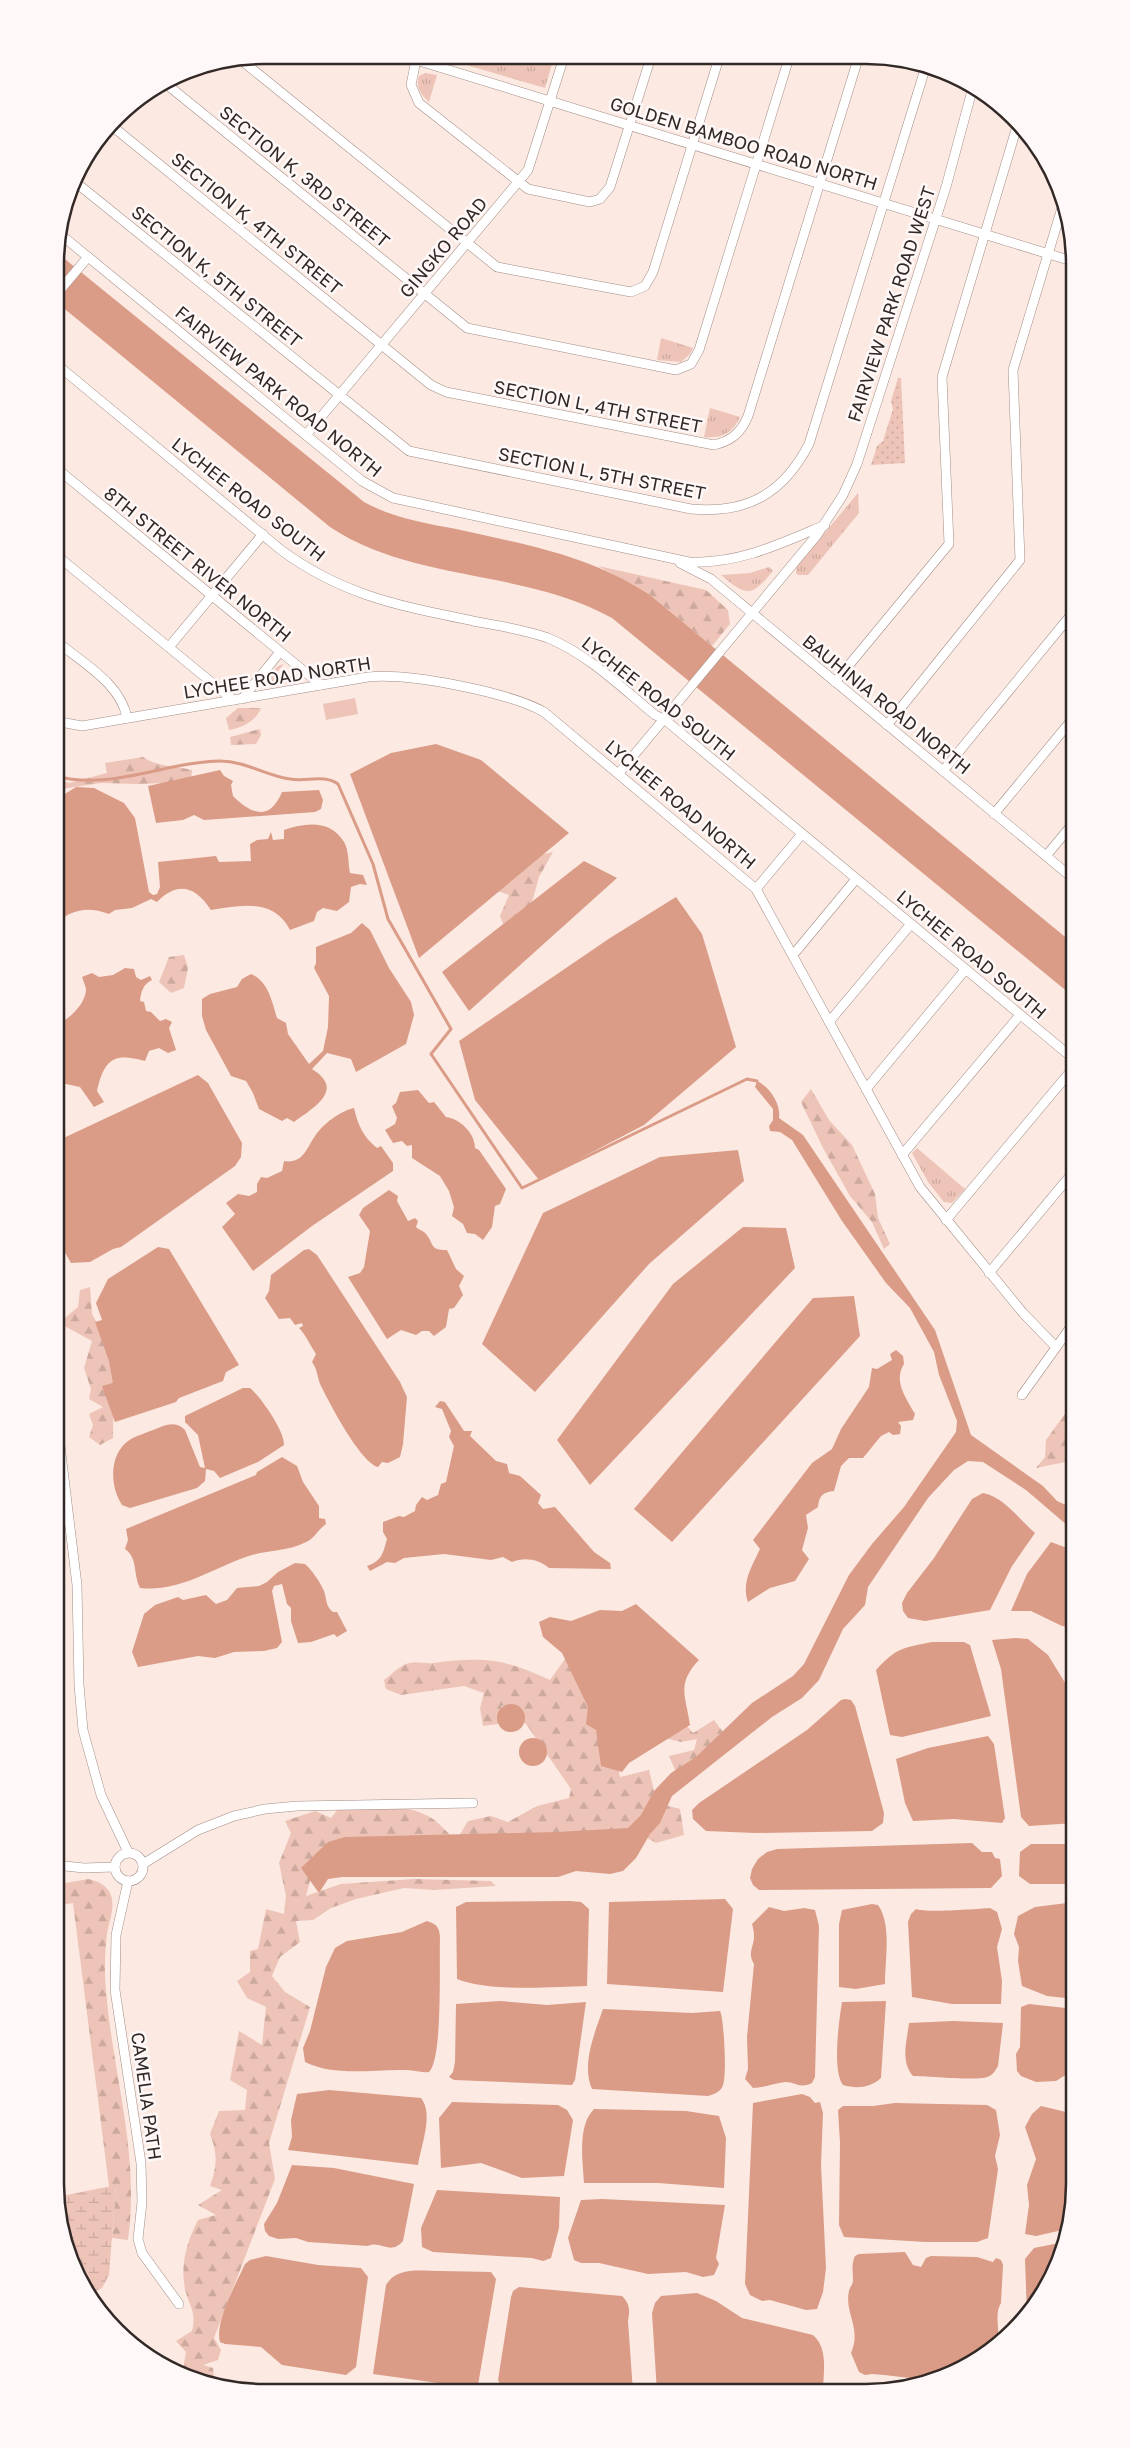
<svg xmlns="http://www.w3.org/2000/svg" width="1130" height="2448" viewBox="0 0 1130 2448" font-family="'Golos Text',sans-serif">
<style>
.grass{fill:url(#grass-tufts)}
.forest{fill:url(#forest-firs)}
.wetland{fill:url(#wetland-marsh)}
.park{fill:#edc4b7}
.garden{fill:url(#garden-dots)}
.water{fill:#da9c87}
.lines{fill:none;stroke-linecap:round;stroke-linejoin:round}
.stream{stroke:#da9c87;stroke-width:3}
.minor-casing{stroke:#a28d86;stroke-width:10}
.minor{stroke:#fff;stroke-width:9}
.labels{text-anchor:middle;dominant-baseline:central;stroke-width:5;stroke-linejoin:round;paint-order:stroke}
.street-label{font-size:18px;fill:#322926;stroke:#fef9f8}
.rim{fill:none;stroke:#322926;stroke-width:2.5}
</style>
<defs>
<pattern id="grass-tufts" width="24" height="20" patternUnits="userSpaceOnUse" patternTransform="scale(1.25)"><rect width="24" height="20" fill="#edc4b7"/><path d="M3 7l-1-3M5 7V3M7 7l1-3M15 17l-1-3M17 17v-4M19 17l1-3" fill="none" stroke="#cca89d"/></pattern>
<pattern id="forest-firs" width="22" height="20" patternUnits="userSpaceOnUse" patternTransform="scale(1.25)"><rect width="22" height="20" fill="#edc4b7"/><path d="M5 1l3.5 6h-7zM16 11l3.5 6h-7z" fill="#cca89d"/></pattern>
<pattern id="wetland-marsh" width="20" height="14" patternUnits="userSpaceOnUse" patternTransform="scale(1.25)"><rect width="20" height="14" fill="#edc4b7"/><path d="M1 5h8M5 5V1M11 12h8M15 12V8" fill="none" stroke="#cca89d"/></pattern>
<pattern id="garden-dots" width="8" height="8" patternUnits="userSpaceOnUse" patternTransform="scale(1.25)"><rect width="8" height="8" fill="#edc4b7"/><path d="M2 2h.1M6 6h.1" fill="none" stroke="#cca89d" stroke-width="1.8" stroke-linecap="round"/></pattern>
</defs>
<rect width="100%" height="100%" fill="#fce9e2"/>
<g class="grass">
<path d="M436,56L554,57L545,88Z"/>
<path d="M425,73L437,75L429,102C421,95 415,86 419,76Z"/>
<path d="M661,338L693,348L690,354L681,362L657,360Z"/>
<path d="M710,408L740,417C733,433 721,439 704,437Z"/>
<path d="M858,493L859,513L808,575H798L796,573L797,566Z"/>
<path d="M769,567L773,571C751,597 747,597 721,575L750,573Z"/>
<path d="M284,664L277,672L285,679L292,671V676L288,682L267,685L265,681L278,666Z"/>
<path d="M917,1148L965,1189L952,1203L944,1202L928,1182L912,1153Z"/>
</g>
<g class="forest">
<path d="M598,566L706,590L728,610L730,624L712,646L650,595Z"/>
<path d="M238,708H261C256,721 242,728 229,730L226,718Z"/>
<path d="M260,729L261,735L256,744L231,745L230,737Z"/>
<path d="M143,757C157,767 176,766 192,770L191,782L138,784L101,783L55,790V771L57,779L69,783L107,773L105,763Z"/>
<path d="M553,852L539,877L525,928L511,945L500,916L509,895L486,887L510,861Z"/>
<path d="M184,955L188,968L184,988L171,993L159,982L169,957Z"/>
<path d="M811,1089L829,1120L852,1145L875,1194L878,1218L890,1244L884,1249L872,1222L850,1196L823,1148L801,1102Z"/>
<path d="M90,1287L92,1314L110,1346L114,1363L113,1438L100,1445L89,1437L93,1425L89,1414L103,1407L89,1399L91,1389L84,1368L92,1341L59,1323L78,1307L80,1290Z"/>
<path d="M1075,1400V1460L1036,1468L1045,1457L1046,1440Z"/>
<path d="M573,1648L613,1744L620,1777L649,1770L657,1803L680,1809L684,1835L656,1843L640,1834L312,1873L306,1896L341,1884L414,1879L491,1881L496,1886L434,1890L404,1888L356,1899L331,1908L313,1920L296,1921L300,1942L280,1957L272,1976L285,1992L310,2007L269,2143L275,2179L214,2338L221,2350L218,2360L203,2365L213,2368L215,2386L182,2375L186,2352L176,2341L192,2331C197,2311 189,2307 185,2289C180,2263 187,2242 198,2220L216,2215L198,2205L222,2190L210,2186C217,2167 218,2154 210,2134L219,2111L245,2110L247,2090L230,2080L239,2031L262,2045L266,2007L247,1998L237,1981L250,1972V1951L258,1949L266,1909L284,1914L286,1896L279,1863L291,1833L285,1821L315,1811L331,1818L338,1809C369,1806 405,1801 433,1819C441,1825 449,1834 456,1841L468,1821L491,1816L508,1822L537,1806L569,1798L571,1789L526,1724L502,1705L498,1724L483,1726L480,1708L484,1693L464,1686L401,1695L386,1689L384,1680C391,1675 401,1664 410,1663C417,1661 425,1664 433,1663C484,1657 503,1658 550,1680Z"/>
<path d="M714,1720L726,1736L679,1779L669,1756L694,1750L697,1739L681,1742L656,1736L683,1721L693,1733Z"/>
<path d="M88,1879C99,1881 110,1887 112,1899C114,1910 109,1923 107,1933C105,1952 104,1972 106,1990C113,2077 140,2151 128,2240L112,2238L116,2186H109L73,1903L55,1906V1885Z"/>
</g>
<path class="wetland" d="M116,2185L109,2275L102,2288L88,2295L62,2238L57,2197Z"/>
<path class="park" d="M355,698L358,714L326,720L323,704Z"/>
<path class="garden" d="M898,378H901L905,463L871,465L877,446L883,441L893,409L891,401Z"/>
<g class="water">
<path d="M55,251L364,502C393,518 424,523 456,529C527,545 587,554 650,595L1075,945V998L612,618C524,569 412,582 330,527L55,301Z"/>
<path d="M436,744L481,760L569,833L419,958L350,774L391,753Z"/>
<path d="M220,770L224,776L233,781L231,785L233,796C252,815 270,821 282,792L319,790L323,800L321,809L315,812L204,820L194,815L183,820L156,823L148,786Z"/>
<path d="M76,787L94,788L124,803L135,818L149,892L153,895L157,894L160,887L158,862L216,856L219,862L251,861L250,844L257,840L268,839L271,832L273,840L284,839V830C305,823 330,819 344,842C349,850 348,863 350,873L363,875L367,885L360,884L351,887L349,902L337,911L323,908L317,912L314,921L290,930C274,898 240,905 211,910C195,886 178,881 157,902L151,899L132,908L115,910L109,914C88,906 72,909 55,924V798L60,797Z"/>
<path d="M584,861L617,878L469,1011L442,972Z"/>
<path d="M676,897L702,934L736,1047L644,1125L539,1180L475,1100L459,1041L610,938Z"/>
<path d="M362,923L370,930L389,968L411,1002L414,1015L406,1044L356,1072L351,1059L327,1053L312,1069C346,1090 313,1108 294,1122L287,1118L282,1121L259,1109L253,1093L246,1081L231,1076L206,1030L202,1016V999L210,994L237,987L242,979L251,974C268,981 272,1001 277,1018L286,1023L288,1034L309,1064L323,1051L328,1027L329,996L314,968L316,963V947L351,933Z"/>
<path d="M125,968L134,969L136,977L141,980L150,976L152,980C143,984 141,992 140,1001L144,1002L146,1011L151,1012L160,1021L166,1019L172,1022L169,1028L176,1050L168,1053L159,1048L149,1051L145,1061C113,1052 104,1060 97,1091L104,1102L94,1107L80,1087L66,1084L55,1085V1025C68,1021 86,1004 86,989C85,985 83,980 82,977L92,973L99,977L113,975Z"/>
<path d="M198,1075L208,1083L242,1143L241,1157L235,1166L121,1247L113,1249L90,1262L71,1263L55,1235V1142Z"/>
<path d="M757,1081C770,1087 781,1104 779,1118L803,1135L935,1330L971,1435L1043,1486L1057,1501L1075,1509V1532L1026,1490L983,1462L968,1461L954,1470L928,1498L868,1587L865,1605L843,1629L819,1680L802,1698L772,1717L672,1796L660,1823L650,1834L636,1858L623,1871L610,1874L576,1871L558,1877H342L328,1879L319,1893L301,1868L328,1842L345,1837L557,1832L628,1828L641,1815L654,1791L671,1773L696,1757L752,1703L793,1676L804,1664L849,1575L872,1544L904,1507L956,1432L957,1421L939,1375L934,1352L910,1308L886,1283L842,1221L792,1140L780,1132L770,1131L769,1126L773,1120V1109L755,1087Z"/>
<path d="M418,1090L429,1103L434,1102L446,1117C460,1119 475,1133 475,1148L479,1150L506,1189L500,1204L495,1206L492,1227L483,1240L475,1234L467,1233L463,1224L452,1216L454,1207L449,1191L440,1176L412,1158V1145L407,1146L402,1141L393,1143L385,1130L395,1124L397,1118L392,1106L396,1103L400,1092Z"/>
<path d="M354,1108C358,1125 363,1137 377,1148L381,1146L393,1163V1171L312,1226L253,1271L222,1227L235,1214L226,1203L238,1194L249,1196L257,1192V1184L261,1177L267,1178L282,1171L284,1161C303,1164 306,1149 315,1136C323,1124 340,1111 354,1108Z"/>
<path d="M738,1150L744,1181L649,1264L535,1392L482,1344L543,1213L660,1157Z"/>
<path d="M389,1190L398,1196L397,1201L408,1221L415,1218L418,1221L416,1227C419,1230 424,1231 426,1234C435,1245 429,1250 447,1250L456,1269L464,1276L459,1286L463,1295L454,1308L449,1309L446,1327L434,1336L429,1331H422L416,1335L401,1330L387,1339L348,1277L360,1273L364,1267L370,1231L359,1215L363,1208Z"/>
<path d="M743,1227L786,1228L795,1268L590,1485L557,1440L673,1284Z"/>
<path d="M158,1247L169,1249L239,1365L226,1372L223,1381L179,1398L176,1402L115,1422L102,1386L113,1383L109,1361L95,1322L102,1320L96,1303L108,1279Z"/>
<path d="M309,1249L317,1255L400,1382L407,1397L403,1444L400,1457L388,1463L382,1462L378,1467C360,1462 330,1404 321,1386C317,1378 318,1370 312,1362L316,1354C310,1345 306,1335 299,1328L303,1326L302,1323L295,1325L290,1318L279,1319L265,1298L269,1291L271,1275L304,1250Z"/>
<path d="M854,1296L860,1336L672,1542L634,1509L813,1298Z"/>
<path d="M896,1350L903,1356L904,1364C893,1381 906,1398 915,1414L913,1420L898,1422L901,1426L900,1434L893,1435L889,1432L881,1436L863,1458H849L841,1466L834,1491C823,1492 819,1496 818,1507L806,1515L808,1528L802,1550L809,1559L795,1581L770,1588L748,1602C741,1583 752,1566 760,1549L753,1540L812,1463L832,1449L841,1429L869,1387L872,1368L877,1369L892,1360L890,1354Z"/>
<path d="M243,1388H250C261,1397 285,1432 284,1445L258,1462L220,1478L214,1471L206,1469L205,1481L197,1488L130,1508L122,1505C109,1485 109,1452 131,1439C138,1435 146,1433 153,1430C165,1425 175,1420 185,1430L200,1467L205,1468L198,1435L185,1422V1416Z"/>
<path d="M440,1401L445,1402L464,1431H472L470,1436L496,1461L507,1464L509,1473L520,1476L541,1495L538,1503L543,1509L555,1507L594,1552L610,1563L611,1569L549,1568C539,1559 524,1557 512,1562L503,1557L491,1560L444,1554L404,1558L395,1563L387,1562L370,1571L367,1566C382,1561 383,1553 387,1539L383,1532V1522L399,1516L404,1517L415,1511L416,1505L422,1497L427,1500L438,1495L441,1484L446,1482L454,1446L449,1437L451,1431L442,1409L435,1407Z"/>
<path d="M282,1457L297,1466L303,1482L319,1506V1518L325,1519L326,1524C317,1530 315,1539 304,1543C288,1551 269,1550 252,1555C216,1566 180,1593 140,1588C133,1574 138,1558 125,1549L128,1540L126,1529L256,1475L257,1472Z"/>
<path d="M983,1493C1004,1497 1019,1519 1035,1533L1012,1566L990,1610L925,1621L908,1618L903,1611L902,1603L907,1593L934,1558L972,1499Z"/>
<path d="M1051,1542L1075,1551V1623L1069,1627L1062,1626L1031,1611H1011L1027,1574Z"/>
<path d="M295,1563L305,1564C312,1570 320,1582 324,1591C327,1599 325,1606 333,1612H337L347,1631L337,1637L334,1634L311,1642L298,1643L291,1621V1608L287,1604L282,1584L274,1586L272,1591L282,1642L277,1648L264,1651L234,1652L215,1658L198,1656L138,1667L132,1652L144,1614L155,1605L178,1597L183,1600L206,1595L216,1604L227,1600L237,1588L259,1586L267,1582L278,1572Z"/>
<path d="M636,1604L699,1660C676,1684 686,1696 690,1725L629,1763L622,1772L601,1766L596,1730L586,1724L588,1707L562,1653L543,1637L539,1622L550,1617L571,1621L600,1610L622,1611Z"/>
<path d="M1015,1638L1028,1639L1048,1655L1075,1699V1823L1029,1826L1021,1817L1001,1669L992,1640Z"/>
<path d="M932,1642H964L970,1645L991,1716L902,1737L890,1735L876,1670C897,1647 903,1648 932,1642Z"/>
<path d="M845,1699L851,1700L855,1706L884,1813L883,1823L872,1831L755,1833L706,1831L693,1819L692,1810L699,1803L807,1730L841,1700Z"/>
<circle cx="511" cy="1718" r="14"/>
<path d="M988,1736L994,1744L1005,1818L1002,1823L954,1819L913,1821L905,1803L896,1759L928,1748Z"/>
<circle cx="533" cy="1752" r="14"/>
<path d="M972,1843L982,1852H992L995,1858L1000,1859L1002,1876L991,1888L759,1890L753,1885L750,1878L752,1869L758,1859L767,1852L777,1849Z"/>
<path d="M1031,1844H1075V1884H1030L1019,1876L1020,1852Z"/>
<path d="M725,1899L733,1909L723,1992L607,1984L609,1902Z"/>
<path d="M570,1901L581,1902L589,1909L587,1986C552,1987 489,1992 457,1979L456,1907L466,1902Z"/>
<path d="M1075,1902V1999L1047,1996L1022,1986L1018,1961L1019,1947L1014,1934L1018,1916L1035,1907Z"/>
<path d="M872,1904L878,1905C892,1924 885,1961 885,1984L856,1989L839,1987V1924L842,1910Z"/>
<path d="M769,1907L784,1911L804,1908L815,1910L819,1926L815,2077L812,2083C799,2089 796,2082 785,2082C774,2083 764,2088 753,2088L745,2079L748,2069L747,2037L754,1964C747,1953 754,1947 754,1936C754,1932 753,1928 752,1924Z"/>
<path d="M990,1908L997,1912L1002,1929L997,1947L1002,1981L1001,2004H952L912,1997L908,1922L911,1914L916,1909C925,1913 976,1909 990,1908Z"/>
<path d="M427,1921C437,1924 440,1928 440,1939C439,1963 443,2059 429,2072C421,2073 413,2070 405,2070C373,2069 335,2077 305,2062L303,2048L310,2031L326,1967L335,1948L347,1941L402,1932Z"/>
<path d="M500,2001L547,2005L586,2002L575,2080L572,2085L454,2080L449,2077L453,2072L455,2062L456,2004Z"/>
<path d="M886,2001L881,2078C870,2088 856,2089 843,2085C832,2071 839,2020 842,2002Z"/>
<path d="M1029,2004L1075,2009V2069L1056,2081L1036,2082L1021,2076L1017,2071L1016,2054L1020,2047L1021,2007Z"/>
<path d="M603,2009L692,2013L720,2011C724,2018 727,2076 723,2085C721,2092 714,2094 708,2096L592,2089C581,2065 595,2032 603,2009Z"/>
<path d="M953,2021L1003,2023L998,2066C995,2071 993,2075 987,2077C978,2081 926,2076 913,2076C900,2061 907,2041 909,2023Z"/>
<path d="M329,2090L421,2098C434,2114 421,2146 418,2165L288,2150L292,2137L291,2120L297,2094Z"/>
<path d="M802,2094L810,2097L815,2103L820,2102L823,2113L821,2165L826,2268L823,2292L817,2309L806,2310L770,2300L762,2301L750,2295L745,2284L753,2103Z"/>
<path d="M452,2102L558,2105L567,2110L573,2120L564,2176L522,2178L481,2163L441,2168L439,2118Z"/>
<path d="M895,2103L987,2105L996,2110L1000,2135L995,2156L998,2169L988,2238L977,2242H925L844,2237L839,2225L840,2143L838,2110L843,2106H873Z"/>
<path d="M1041,2106L1066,2112C1078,2151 1076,2190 1067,2229L1036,2236L1025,2234L1029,2205L1027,2185L1036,2159L1025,2127L1032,2114Z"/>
<path d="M594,2109L686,2111L719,2116L726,2138L724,2188L658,2183H584C583,2161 577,2126 594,2109Z"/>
<path d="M292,2165L334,2168L414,2184L403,2241C390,2256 381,2240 368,2246L308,2242L296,2238L278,2239L269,2236L265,2231L264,2224L277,2203Z"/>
<path d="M437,2190L560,2197L559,2228L551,2258L543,2261L532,2258L433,2252L422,2247L421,2228Z"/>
<path d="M602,2199L725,2205L716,2258L719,2264L714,2275L703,2277L686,2272L648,2274L599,2263H581L574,2260L568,2238L581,2200Z"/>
<path d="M1064,2242L1059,2264L1027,2316L1025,2259L1034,2248Z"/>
<path d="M905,2252L913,2265L921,2267L926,2258L931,2256L977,2257L993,2262L996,2258L1001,2260L1003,2265L1001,2303C993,2316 1002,2331 996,2344C991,2356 946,2377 933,2378C914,2380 891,2375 872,2374L865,2375L859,2372L851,2353C862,2328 844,2313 849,2291C850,2286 853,2285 853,2280C853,2272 851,2264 855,2256L859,2254Z"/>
<path d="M266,2256L318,2265L361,2268L368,2277L356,2367L346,2375L282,2365L261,2347L225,2344L220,2342C214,2323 237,2282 245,2264L250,2260Z"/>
<path d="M441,2271L491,2272L496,2279L478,2385L474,2388L373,2374L386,2285C397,2266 421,2271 441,2271Z"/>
<path d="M519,2287L622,2296C630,2304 630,2310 628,2321L633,2392L534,2391L502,2388L498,2380L511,2297L513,2291Z"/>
<path d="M697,2293L716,2301L742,2318L813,2335C829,2349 823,2373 823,2393L657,2392L652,2313L655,2303L661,2296Z"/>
</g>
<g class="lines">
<path class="stream" d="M55,776C112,791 164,762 220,761C246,761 266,776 290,779C306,782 324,774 338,784L373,864L388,919L451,1029L431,1054L522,1188L747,1079L757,1081"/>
<defs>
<g id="minor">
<path d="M403,56L1075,262"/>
<path d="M241,60L497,267L631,292L645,286L653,272L719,58"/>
<path d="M416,60L411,85L419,103L528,189L590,202L600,199L610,187L651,57"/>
<path d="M165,83L467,328L676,370L691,364L699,350L789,58"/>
<path d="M112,126L431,385L446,392L714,445C731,441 741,433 748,416L858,59"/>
<path d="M74,181L409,451L691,509C747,514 783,494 809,444L926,66"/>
<path d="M60,234L362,481L393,498L689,562C739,564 780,544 825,525"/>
<path d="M55,296L88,257"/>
<path d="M55,363L281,550C345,597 402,606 478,622C501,626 526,630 548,638C589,655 621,687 655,715L664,719L1075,1060"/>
<path d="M306,435L528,170L564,57"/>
<path d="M55,467L321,685"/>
<path d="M55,554L233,700"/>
<path d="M680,563L711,579L1075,880"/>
<path d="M55,640C81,662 121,683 127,718"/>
<path d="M169,647L263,534"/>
<path d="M835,682L949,544L942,377L1018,123"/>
<path d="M242,699L280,652"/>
<path d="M55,721L82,726L368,677C410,673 508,692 544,712L756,889L920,1187L1023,1313L1056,1347"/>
<path d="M887,725L1020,560L1013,370L1064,201"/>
<path d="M943,771L1075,610"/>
<path d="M619,773L817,535L843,495L857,464L946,187L973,87"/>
<path d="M994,814L1075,716"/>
<path d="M1046,856L1075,821"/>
<path d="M756,889L802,834"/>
<path d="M793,955L856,879"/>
<path d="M829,1022L911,924"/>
<path d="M866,1089L965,970"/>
<path d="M902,1155L1020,1015"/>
<path d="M946,1220L1075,1066"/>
<path d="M989,1273L1075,1170"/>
<path d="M1022,1395L1075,1321"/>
<path d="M55,1419L58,1429L77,1585L79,1685L83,1730L101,1795L128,1852"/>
<circle cx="129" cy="1867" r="14"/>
<path d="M143,1864L198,1830L234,1816L265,1809L297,1806L473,1803"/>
<path d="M55,1865L84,1868L115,1867"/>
<path d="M128,1881L116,1935L115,1990L141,2163L142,2202L138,2239L142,2253L179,2304"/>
</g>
</defs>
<use href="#minor" class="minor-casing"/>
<use href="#minor" class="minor"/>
</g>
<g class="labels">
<g class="street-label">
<text transform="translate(744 143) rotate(17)">GOLDEN BAMBOO ROAD NORTH</text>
<text transform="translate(305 176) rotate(39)">SECTION K, 3RD STREET</text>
<text transform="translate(257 223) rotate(39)">SECTION K, 4TH STREET</text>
<text transform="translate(443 247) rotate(-50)">GINGKO ROAD</text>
<text transform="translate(217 276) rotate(39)">SECTION K, 5TH STREET</text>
<text transform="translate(891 304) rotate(-72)">FAIRVIEW PARK ROAD WEST</text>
<text transform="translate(279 391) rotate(39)">FAIRVIEW PARK ROAD NORTH</text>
<text transform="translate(598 406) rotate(11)">SECTION L, 4TH STREET</text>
<text transform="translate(602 473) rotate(11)">SECTION L, 5TH STREET</text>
<text transform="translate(249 499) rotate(38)">LYCHEE ROAD SOUTH</text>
<text transform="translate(198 564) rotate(39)">8TH STREET RIVER NORTH</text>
<text transform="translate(277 677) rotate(-9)">LYCHEE ROAD NORTH</text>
<text transform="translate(659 698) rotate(38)">LYCHEE ROAD SOUTH</text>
<text transform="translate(887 704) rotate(39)">BAUHINIA ROAD NORTH</text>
<text transform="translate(681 804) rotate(40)">LYCHEE ROAD NORTH</text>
<text transform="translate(972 954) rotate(40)">LYCHEE ROAD SOUTH</text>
<text transform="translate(147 2096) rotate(82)">CAMELIA PATH</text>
</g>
</g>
<path d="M0 0H1130V2448H0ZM264 64H866A200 200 0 0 1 1066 264V2184A200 200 0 0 1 866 2384H264A200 200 0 0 1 64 2184V264A200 200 0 0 1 264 64Z" fill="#fef9f8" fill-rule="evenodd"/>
<path class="rim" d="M264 64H866A200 200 0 0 1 1066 264V2184A200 200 0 0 1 866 2384H264A200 200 0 0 1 64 2184V264A200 200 0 0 1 264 64Z"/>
</svg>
